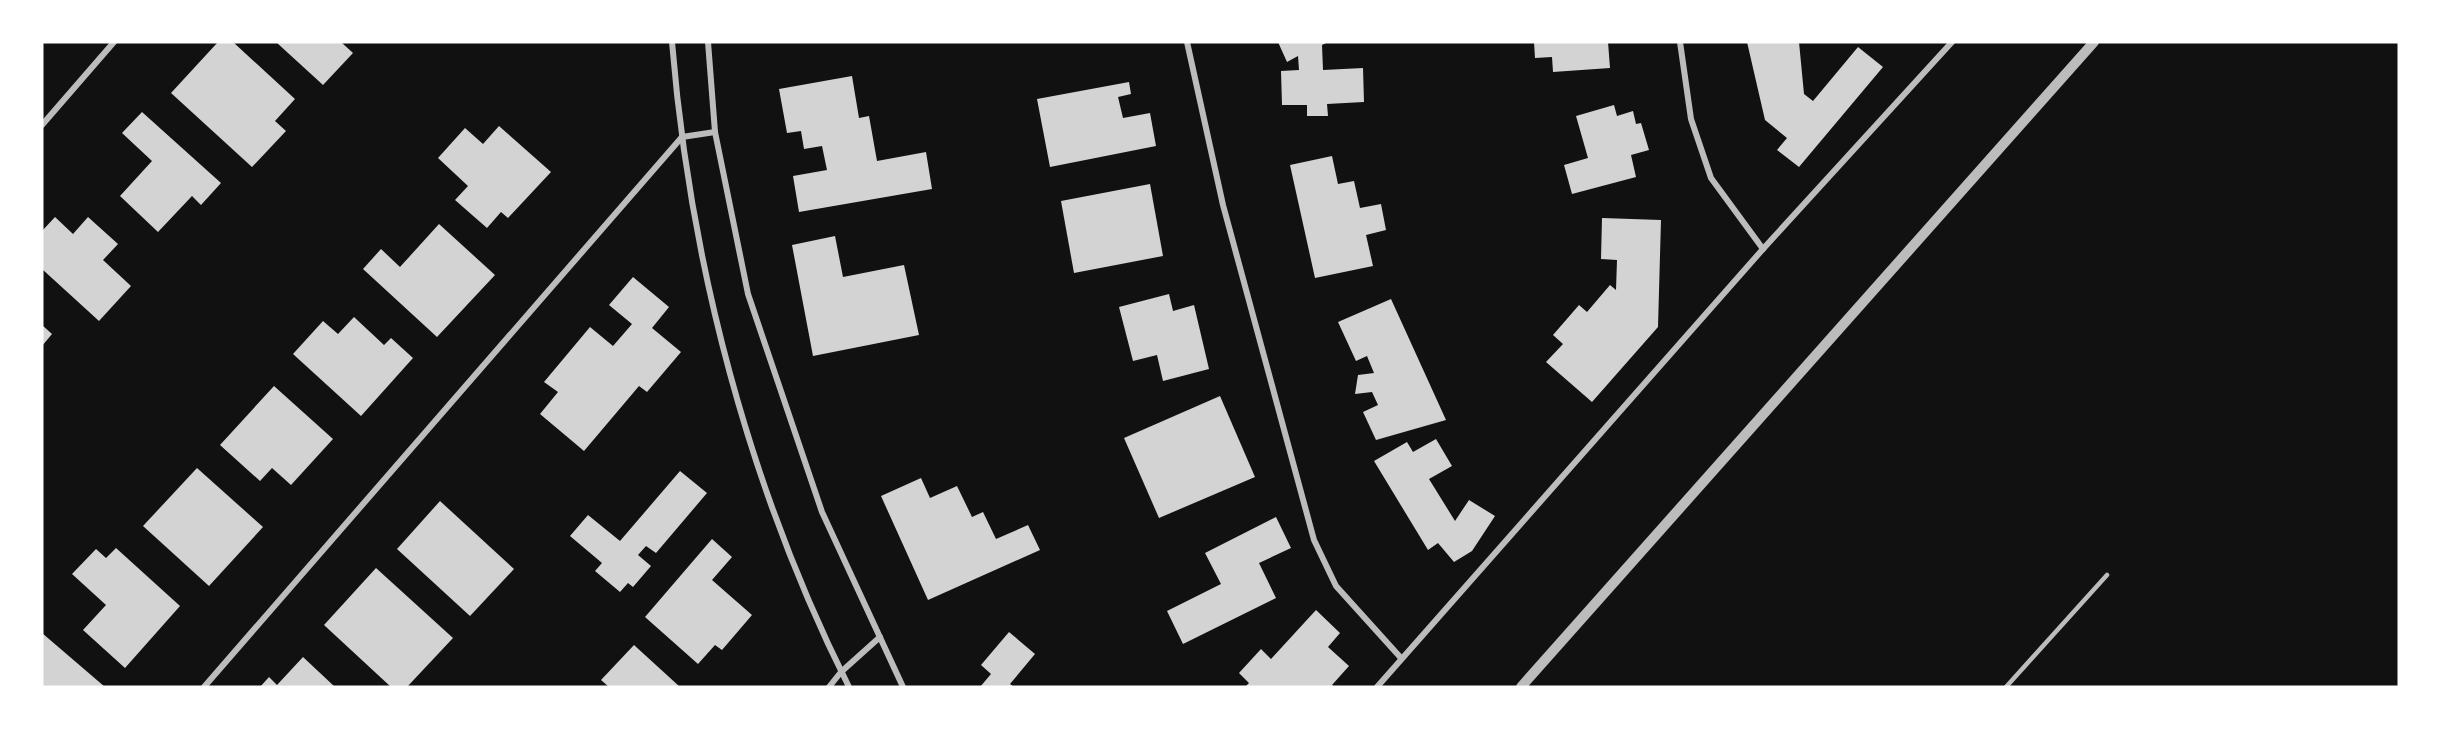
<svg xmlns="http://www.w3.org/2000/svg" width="2441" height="729" viewBox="0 0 2441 729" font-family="'IBM Plex Sans',sans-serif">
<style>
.building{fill:#d3d3d3}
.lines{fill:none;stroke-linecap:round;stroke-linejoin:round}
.service{stroke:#bcbcbc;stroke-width:4.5}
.minor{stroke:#bcbcbc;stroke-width:6}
.tertiary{stroke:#bcbcbc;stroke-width:10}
</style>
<rect width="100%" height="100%" fill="#111"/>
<g class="building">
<path d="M218,42H233L295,99L275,121L286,131L252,167L171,93Z"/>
<path d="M276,42H341L353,53L323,85Z"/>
<path d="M1278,42H1328L1322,45L1323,70L1363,68L1364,102L1327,104L1328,116H1307V105H1282L1281,71L1299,70L1298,56L1287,62Z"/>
<path d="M1534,42H1608L1610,68L1553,72L1552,57L1535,58Z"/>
<path d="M1747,42H1799L1804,94L1813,101L1858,47L1883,67L1799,167L1777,150L1787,138L1765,120Z"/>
<path d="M852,76L859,118L869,116L877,161L926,152L932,189L799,212L793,176L827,170L822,146L804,149L801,131L787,133L779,89Z"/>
<path d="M1129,82L1131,94L1118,97L1123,118L1150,113L1156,146L1050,167L1037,99Z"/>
<path d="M1614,105L1617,116L1633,111L1636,124L1641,123L1649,150L1631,155L1636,177L1572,194L1564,165L1588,158L1576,116Z"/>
<path d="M142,112L221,183L201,205L192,196L158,232L120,196L152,161L122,133Z"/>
<path d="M499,126L551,172L508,218L501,212L487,228L455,200L468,186L438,158L465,128L483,144Z"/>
<path d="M1332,156L1338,184L1354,181L1360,208L1381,204L1386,230L1366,235L1373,266L1315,278L1290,165Z"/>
<path d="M1150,184L1163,256L1074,273L1061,201Z"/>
<path d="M55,217L73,234L88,217L118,244L103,260L131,286L99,321L42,269V231Z"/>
<path d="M1602,218L1661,220L1658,327L1592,402L1546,362L1563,344L1553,335L1579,305L1587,312L1610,285L1616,290L1617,260L1601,259Z"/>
<path d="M439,224L495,275L437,337L363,269L381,249L400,267Z"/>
<path d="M835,236L843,277L904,265L919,335L813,356L792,245Z"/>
<path d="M633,277L669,307L652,328L681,352L647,392L639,386L584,451L540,414L558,392L544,382L590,327L613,346L632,324L609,305Z"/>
<path d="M1169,294L1173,311L1194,305L1209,369L1163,381L1157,355L1133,361L1119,307Z"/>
<path d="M1391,299L1446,420L1376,440L1363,412L1378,405L1372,392L1355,394L1358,375L1374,373L1367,356L1356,361L1338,322Z"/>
<path d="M354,317L384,345L391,338L413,358L361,416L293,354L323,321L338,334Z"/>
<path d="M42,325L52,334L42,346Z"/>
<path d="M274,386L333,439L291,485L272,468L260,481L220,445Z"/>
<path d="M1220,396L1255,477L1159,518L1124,438Z"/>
<path d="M1436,439L1452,466L1429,479L1455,521L1469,500L1495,516L1472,551L1454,562L1438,543L1428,550L1374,461L1407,442L1413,452Z"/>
<path d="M197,468L263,527L209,586L143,526Z"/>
<path d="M680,471L707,493L656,553L646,546L638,555L651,566L633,587L628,583L620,592L595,571L602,563L570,536L588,515L620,541Z"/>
<path d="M921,478L930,498L957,486L972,517L983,512L996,539L1028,525L1040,550L928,600L881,496Z"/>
<path d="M440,501L514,569L470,616L397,549Z"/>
<path d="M1276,517L1291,548L1259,563L1276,598L1183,644L1167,611L1221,584L1205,553Z"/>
<path d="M712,539L732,557L712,580L752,615L722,650L715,645L698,664L645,617Z"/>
<path d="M116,548L180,606L125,668L83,630L106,605L72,574L96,549L106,558Z"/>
<path d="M376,568L453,638L407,687H391L324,625Z"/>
<path d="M1316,610L1340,633L1328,647L1349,666L1332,685L1335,687H1245L1249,683L1239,673L1261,649L1271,659Z"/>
<path d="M1009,632L1035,654L1010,684L1014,687H980L991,674L981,665Z"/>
<path d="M42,633L105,687H42Z"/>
<path d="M634,645L680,687H609L601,680Z"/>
<path d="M303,657L335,687H260L269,677L277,685Z"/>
</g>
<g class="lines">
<path class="service" d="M2006,687L2107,575"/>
<g class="minor">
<path d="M672,42C690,263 749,488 849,687"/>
<path d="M708,42L715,132L748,294L822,512L903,687"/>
<path d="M1187,42L1223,205L1314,540L1336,586L1401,658"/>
<path d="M1680,42L1691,119L1711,178L1763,249"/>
<path d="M42,125L114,42"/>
<path d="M204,687L682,137L715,132"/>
<path d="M829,687L841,672L880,637"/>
<path d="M1377,687L1763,249L1952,42"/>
</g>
<path class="tertiary" d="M1521,687L2094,42"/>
</g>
<rect width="2441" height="729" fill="none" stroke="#ffffff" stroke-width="87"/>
</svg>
